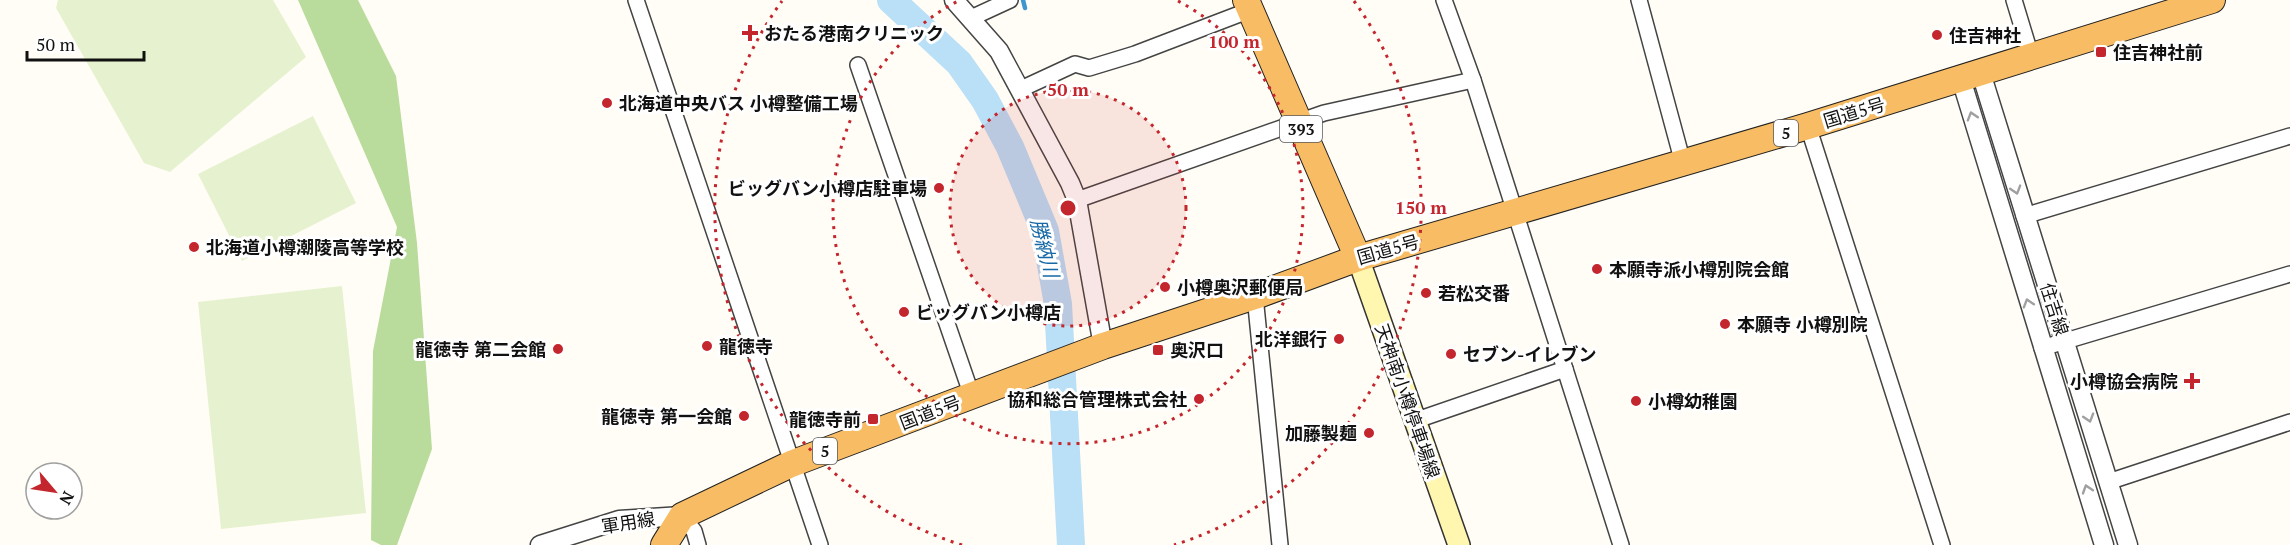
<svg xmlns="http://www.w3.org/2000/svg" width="2290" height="545" viewBox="0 0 2290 545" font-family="'PT Serif','Noto Sans JP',serif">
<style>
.forest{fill:#b9dc9c}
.pitch{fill:#e6f2cf}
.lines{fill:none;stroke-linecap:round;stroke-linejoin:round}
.stream{stroke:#3f96cf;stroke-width:4.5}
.river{stroke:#b9e0f7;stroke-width:28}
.minor-casing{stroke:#444;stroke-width:18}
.tertiary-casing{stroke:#444;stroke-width:21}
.secondary-casing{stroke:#333;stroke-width:24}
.trunk-casing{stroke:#222;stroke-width:28}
.minor{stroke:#fff;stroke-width:15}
.tertiary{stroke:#fff;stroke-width:18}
.secondary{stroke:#fff6b0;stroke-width:21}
.trunk{stroke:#f7bc64;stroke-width:26}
.oneway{stroke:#a0a0a0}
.ring{fill:none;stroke:#c4262e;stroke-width:3;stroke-dasharray:3 6}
.poi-dot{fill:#c4262e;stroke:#fff;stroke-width:2}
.labels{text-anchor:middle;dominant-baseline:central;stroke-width:6;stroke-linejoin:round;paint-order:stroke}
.shield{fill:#fff;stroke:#585858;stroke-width:1.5}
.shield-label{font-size:16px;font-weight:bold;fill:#111}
.poi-label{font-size:18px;font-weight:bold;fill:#111;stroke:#fff;text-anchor:start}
.street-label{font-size:18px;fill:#111;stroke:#fff}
.water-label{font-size:20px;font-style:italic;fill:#1768a6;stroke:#fff}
.centre{fill:#c4262e;stroke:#fff;stroke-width:3}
.ring-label{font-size:18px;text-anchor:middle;font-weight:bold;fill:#c4262e;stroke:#fff;stroke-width:6;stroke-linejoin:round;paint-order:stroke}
</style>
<rect width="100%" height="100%" fill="#fffdf5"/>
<path class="forest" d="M298,0H358L396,76L417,243L432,449L397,545H381L371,540L373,351L397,227Z"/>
<g class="pitch">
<path d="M58,0H273L306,57L170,172L144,163L56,8Z"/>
<path d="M313,116L356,203L242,261L198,174Z"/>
<path d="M342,286L366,513L221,529L198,302Z"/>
</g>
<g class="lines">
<path class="stream" d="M1023,0L1025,8"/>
<path class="river" d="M891,0L959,63L985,100L1010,147L1045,231L1058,304L1071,545"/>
<defs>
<g id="minor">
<path d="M636,0L820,545"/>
<path d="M1444,0L1473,80L1621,545"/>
<path d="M1639,0L1683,163"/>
<path d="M2014,0L2031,56"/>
<path d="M971,18L1010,0"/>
<path d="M858,65L972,396"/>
<path d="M1021,89L1075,64L1089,68L1135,54L1250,10"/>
<path d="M1808,126L1942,545"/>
<path d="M1077,200L1324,113L1473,80"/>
<path d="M2024,216L2290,136"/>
<path d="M1255,296L1280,545"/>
<path d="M2042,348L2290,274"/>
<path d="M1414,421L1565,369"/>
<path d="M2108,482L2290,422"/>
<path d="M682,516L694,531L698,545"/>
</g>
<g id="tertiary">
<path d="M954,0L999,51L1070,183L1077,200L1103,346"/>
<path d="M1981,73L2128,545"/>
<path d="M1961,79L2104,545"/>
<path d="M540,545L619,520L682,516"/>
</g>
<path id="secondary" d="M1358,258L1459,545"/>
<g id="trunk">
<path d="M1246,0L1358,258"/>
<path d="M664,545L682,516L791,464L1103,346L1255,296L1358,258L1808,126L2212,0"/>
</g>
</defs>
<use href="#minor" class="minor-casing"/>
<use href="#tertiary" class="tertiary-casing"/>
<use href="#secondary" class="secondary-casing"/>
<use href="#trunk" class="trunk-casing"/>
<use href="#minor" class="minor"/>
<use href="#tertiary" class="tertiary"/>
<use href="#secondary" class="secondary"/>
<use href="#trunk" class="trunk"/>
</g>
<defs><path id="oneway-chevron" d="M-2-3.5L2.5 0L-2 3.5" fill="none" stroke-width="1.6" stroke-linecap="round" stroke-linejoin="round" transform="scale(1.5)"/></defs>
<g class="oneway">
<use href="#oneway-chevron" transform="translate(1972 116) rotate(-107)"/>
<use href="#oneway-chevron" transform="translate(2016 190) rotate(73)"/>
<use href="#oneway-chevron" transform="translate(2028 303) rotate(-107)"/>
<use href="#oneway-chevron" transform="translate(2089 418) rotate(73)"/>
<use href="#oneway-chevron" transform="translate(2087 489) rotate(-108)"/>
</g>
<circle cx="1068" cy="208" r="118" fill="#c4262e" fill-opacity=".12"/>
<g class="ring">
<circle cx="1068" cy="208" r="118"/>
<path d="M1178 1A235 235 0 1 1 958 1"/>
<path d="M962 545A353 353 0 0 1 782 1M1354 1A353 353 0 0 1 1174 545"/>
</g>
<g class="poi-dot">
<path d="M747 24h6v6h6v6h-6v6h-6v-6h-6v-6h6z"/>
<circle cx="1937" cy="35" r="6"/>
<rect x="2095" y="46" width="12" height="12" rx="3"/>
<circle cx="607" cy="103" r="6"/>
<circle cx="939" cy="188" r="6"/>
<circle cx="194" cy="247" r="6"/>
<circle cx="1597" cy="269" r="6"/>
<circle cx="1165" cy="287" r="6"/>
<circle cx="1426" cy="293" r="6"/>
<circle cx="904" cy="312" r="6"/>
<circle cx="1725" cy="324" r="6"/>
<circle cx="1339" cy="339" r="6"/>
<circle cx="707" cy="346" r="6"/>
<circle cx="558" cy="349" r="6"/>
<rect x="1152" y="344" width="12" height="12" rx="3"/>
<circle cx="1451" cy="354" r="6"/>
<path d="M2189 372h6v6h6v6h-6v6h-6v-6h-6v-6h6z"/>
<circle cx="1199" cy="399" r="6"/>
<circle cx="1636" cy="401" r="6"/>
<circle cx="744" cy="416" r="6"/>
<rect x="867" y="413" width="12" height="12" rx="3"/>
<circle cx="1369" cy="433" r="6"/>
</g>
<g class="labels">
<g class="shield">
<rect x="1280" y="116" width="42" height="26" rx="4.5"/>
<rect x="1774" y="120" width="24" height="26" rx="4.5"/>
<rect x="813" y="438" width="24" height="26" rx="4.5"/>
</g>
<g class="shield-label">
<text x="1301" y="129">393</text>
<text x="1786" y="133">5</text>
<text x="825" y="451">5</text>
</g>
<g class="poi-label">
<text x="764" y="33">おたる港南クリニック</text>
<text x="1949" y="35">住吉神社</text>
<text x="2113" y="52">住吉神社前</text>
<text x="619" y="103">北海道中央バス 小樽整備工場</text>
<text x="927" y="188" text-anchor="end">ビッグバン小樽店駐車場</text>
<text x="206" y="247">北海道小樽潮陵高等学校</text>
<text x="1609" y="269">本願寺派小樽別院会館</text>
<text x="1177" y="287">小樽奥沢郵便局</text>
<text x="1438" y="293">若松交番</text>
<text x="916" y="312">ビッグバン小樽店</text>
<text x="1737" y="324">本願寺 小樽別院</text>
<text x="1327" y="339" text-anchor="end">北洋銀行</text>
<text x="719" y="346">龍徳寺</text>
<text x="546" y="349" text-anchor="end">龍徳寺 第二会館</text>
<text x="1170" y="350">奥沢口</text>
<text x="1463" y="354">セブン-イレブン</text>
<text x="2178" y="381" text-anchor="end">小樽協会病院</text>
<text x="1187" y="399" text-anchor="end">協和総合管理株式会社</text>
<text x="1648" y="401">小樽幼稚園</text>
<text x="732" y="416" text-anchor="end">龍徳寺 第一会館</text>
<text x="861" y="419" text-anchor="end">龍徳寺前</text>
<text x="1357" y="433" text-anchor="end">加藤製麺</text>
</g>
<g class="street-label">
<text transform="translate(1854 112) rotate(-17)">国道5号</text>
<text transform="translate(1388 249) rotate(-16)">国道5号</text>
<text transform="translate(2055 309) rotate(72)">住吉線</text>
<text transform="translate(1408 401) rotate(71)">天神南小樽停車場線</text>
<text transform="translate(930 412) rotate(-21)">国道5号</text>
<text transform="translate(628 522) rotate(-9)">軍用線</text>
</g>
<g class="water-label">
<text transform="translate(1045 248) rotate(76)">勝納川</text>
</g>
</g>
<circle cx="1068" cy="208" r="9" class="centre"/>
<g class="ring-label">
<text x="1234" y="48">100 m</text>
<text x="1068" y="96">50 m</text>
<text x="1421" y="214">150 m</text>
</g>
<g transform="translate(54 491) rotate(119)"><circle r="28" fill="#ffffff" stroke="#a0a0a0" stroke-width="1.5"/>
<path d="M0-4.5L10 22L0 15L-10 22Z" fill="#c4262e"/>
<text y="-9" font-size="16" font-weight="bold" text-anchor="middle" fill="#111111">N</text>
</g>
<path d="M27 51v9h117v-9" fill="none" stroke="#111111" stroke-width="3"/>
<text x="36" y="51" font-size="18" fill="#111111" stroke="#ffffff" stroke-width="4.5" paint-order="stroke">50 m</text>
</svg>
